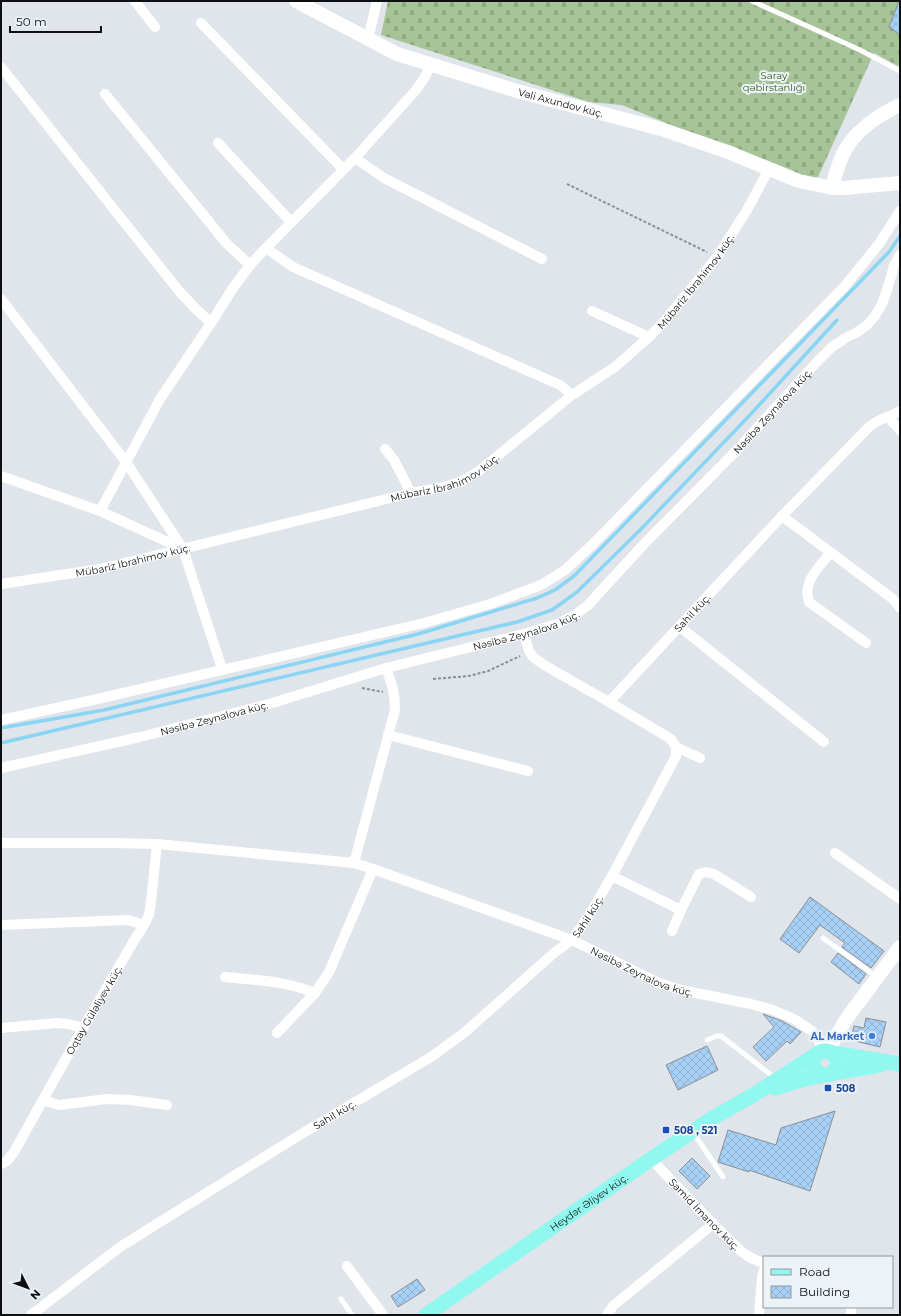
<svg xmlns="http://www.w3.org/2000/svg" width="901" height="1316" viewBox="0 0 901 1316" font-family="Montserrat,sans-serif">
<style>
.cemetery{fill:url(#cemetery-stones)}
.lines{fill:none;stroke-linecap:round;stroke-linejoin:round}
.stream{stroke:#8ad5f3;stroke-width:3.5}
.building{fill:url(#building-cross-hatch);stroke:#8a8f94}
.path{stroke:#8b8f93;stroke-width:2;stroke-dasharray:3 2;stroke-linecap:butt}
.lane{stroke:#fff;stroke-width:5}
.street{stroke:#fff;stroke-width:10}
.secondary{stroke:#fff;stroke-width:14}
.primary{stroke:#91f8ef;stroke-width:15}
.shop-dot{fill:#3f7fe0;stroke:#ecf3f8;stroke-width:1.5}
.transit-dot{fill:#1a4fb4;stroke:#ecf3f8;stroke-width:1.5}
.labels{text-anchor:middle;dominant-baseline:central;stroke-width:4;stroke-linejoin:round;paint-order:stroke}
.park-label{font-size:10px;fill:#356115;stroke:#ecf3f8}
.street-label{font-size:10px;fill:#0d0f11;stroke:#ecf3f8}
.shop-label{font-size:10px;font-weight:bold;fill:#366cbe;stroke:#ecf3f8;text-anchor:end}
.transit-label{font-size:10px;font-weight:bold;fill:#164399;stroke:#ecf3f8;text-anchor:start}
</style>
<defs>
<pattern id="cemetery-stones" width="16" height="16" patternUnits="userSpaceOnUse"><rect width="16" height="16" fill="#a6c497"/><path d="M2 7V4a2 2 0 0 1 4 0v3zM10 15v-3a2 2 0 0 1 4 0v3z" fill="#8ea781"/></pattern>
<pattern id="building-cross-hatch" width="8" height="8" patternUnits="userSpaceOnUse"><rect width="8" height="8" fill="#a7d1f6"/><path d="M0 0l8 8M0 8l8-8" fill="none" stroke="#8fb2d2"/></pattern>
</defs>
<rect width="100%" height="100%" fill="#dfe5eb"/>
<path class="cemetery" d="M388,1H900V67L874,53L818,177L800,178L622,105L589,102L381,35Z"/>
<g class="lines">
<g class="stream">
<path d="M1,728L104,710L418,634L537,598L555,590L574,576L889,252L900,236"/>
<path d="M1,743L517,622L552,610L577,592L641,529L749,416L837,320"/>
</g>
</g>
<g class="building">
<path d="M899,1H900V35L889,27Z"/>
<path d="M810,897L884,951L871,968L842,947L845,943L820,925L799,953L780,939Z"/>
<path d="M838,953L866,974L859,984L831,962Z"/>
<path d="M763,1014L782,1021L801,1032L790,1044L787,1041L766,1061L753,1047L774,1027Z"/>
<path d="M866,1018L886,1022L880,1047L851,1040L854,1026L864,1028Z"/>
<path d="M707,1046L718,1070L678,1090L666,1065Z"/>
<path d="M835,1111L810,1191L749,1170V1172L718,1162L728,1130L776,1145L781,1128Z"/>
<path d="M692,1158L710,1176L697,1189L679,1171Z"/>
<path d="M417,1279L425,1290L398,1307L391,1296Z"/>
</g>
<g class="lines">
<g class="path">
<path d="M567,184L707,252"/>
<path d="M433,679L469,676L488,671L520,656"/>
<path d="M362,688L383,692"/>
</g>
<g class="lane">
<path d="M752,1L860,50L900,71"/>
<path d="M823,938L877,977"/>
<path d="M707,1040L717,1036H721L775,1078"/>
<path d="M693,1132L723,1177"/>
<path d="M341,1299L352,1315"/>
</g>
<g class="street">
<path d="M135,1L155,27"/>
<path d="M201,23L343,169"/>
<path d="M368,39L377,1"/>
<path d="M1,67L179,291L196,309L211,323"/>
<path d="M105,94L227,244L250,265"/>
<path d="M218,143L291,222"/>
<path d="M355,158L384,178L542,259"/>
<path d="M266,248L293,267L560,385L572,395"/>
<path d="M1,299L126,462L183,549L222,669"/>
<path d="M592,311L649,337"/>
<path d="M888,417L900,430"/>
<path d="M385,449L394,460L411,493"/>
<path d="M1,476L100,511L183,549"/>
<path d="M100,511L160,399L211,323L233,288L250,265L266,248L355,158L416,90L425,77L430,65"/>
<path d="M782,516L893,599L900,608"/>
<path d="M830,553C819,568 802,581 809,602L866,643"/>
<path id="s1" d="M1,584L100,569L411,493L445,487L462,481L479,471L572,395L615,367L649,337L663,323L717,257L747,210L769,169"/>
<path d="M680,627L824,742"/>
<path d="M524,634L529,651L533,657L544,665L609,702"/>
<path d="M1,720L93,700L424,623L490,604L541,585L565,570L592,545L844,287L879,244L900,211"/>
<path d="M388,735L528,771"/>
<path d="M676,747L700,758"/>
<path id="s2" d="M1,768L140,737L269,704L386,668L524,634L557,624L575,615L588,605L644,544L735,452L817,362L832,347L847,337L856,333L868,324L875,316L882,304L887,290L894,266L900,255"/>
<path id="s3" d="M1,843H111L157,844L354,863L373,869L572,940L659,983L681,990L751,1004L773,1010L794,1019L812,1031L819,1041L822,1052"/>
<path d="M835,853L900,899"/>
<path d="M354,863L395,710C395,693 392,684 386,668"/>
<path d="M612,876L681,910L699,874L706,872L714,874L751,897"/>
<path d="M1,925L128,920L144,925"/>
<path d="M672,931L681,910"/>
<path d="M225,977C257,980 286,981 315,993"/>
<path d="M1,1028L57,1023L68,1024L83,1028"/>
<path d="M277,1033L315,993L329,972L373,869"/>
<path d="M43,1100L59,1105L107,1099L131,1100L167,1105"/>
<path id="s4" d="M651,1159L713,1224L742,1252L751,1258L764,1263"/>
<path id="s5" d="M1,1164L7,1161L14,1152L83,1028L135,939L144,925L149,915L151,902L157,844"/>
<path d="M347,1266L383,1315"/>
<path d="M851,1307V1315"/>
<path id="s6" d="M31,1315L120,1247L298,1136L431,1057L464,1033L554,953L572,940L588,917L612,876L676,756V747L671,739L609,702L782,516L869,427C878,419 890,417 900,411"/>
<path d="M607,1315L613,1306L713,1224"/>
<path d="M759,1315L762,1278L764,1270"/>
</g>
<g class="secondary">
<path id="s7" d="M296,1L397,54L517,91L661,129L728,152L799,181L832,188H844L900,183"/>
<path d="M832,188C840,154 848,137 878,117C885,113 892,108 900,105"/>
<path d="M827,1052L847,1018L900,947"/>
</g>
<g class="primary">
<circle cx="825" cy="1063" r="12"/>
<path d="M827,1052L900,1064"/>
<path d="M829,1074L880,1065"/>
<path d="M775,1088L801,1080L825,1075"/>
<path id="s8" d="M426,1315L651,1159L711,1119L755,1094L817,1054"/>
</g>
</g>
<circle class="shop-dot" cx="872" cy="1036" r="4"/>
<g class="transit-dot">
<rect x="824" y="1084" width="8" height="8" rx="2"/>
<rect x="662" y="1126" width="8" height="8" rx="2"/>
</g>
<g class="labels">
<g class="park-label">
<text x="774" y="75">Saray<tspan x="774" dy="12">qəbirstanlığı</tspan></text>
</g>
<g class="street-label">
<text stroke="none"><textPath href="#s7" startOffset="285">Vəli Axundov küç.</textPath></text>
<text stroke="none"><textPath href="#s1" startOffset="782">Mübariz İbrahimov küç.</textPath></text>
<text stroke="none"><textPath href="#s2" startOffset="879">Nəsibə Zeynalova küç.</textPath></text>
<text stroke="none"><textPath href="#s1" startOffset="458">Mübariz İbrahimov küç.</textPath></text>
<text stroke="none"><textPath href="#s1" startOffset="134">Mübariz İbrahimov küç.</textPath></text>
<text stroke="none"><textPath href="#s6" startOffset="1084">Sahil küç.</textPath></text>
<text stroke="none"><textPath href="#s2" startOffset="543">Nəsibə Zeynalova küç.</textPath></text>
<text stroke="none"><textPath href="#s2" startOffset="219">Nəsibə Zeynalova küç.</textPath></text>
<text stroke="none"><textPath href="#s6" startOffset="688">Sahil küç.</textPath></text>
<text stroke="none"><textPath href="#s3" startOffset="662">Nəsibə Zeynalova küç.</textPath></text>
<text stroke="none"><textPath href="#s5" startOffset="181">Oqtay Güləliyev küç.</textPath></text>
<text stroke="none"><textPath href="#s6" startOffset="364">Sahil küç.</textPath></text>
<text stroke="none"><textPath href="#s8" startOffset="198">Heydər Əliyev küç.</textPath></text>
<text stroke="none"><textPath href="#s4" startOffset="77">Samid İmanov küç.</textPath></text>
</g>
<g class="shop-label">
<text x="864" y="1036">AL Market</text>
</g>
<g class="transit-label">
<text x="836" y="1088">508</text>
<text x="674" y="1130">508 , 521</text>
</g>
</g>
<rect width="901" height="1316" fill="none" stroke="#0d0f11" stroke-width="4"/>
<rect x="763" y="1256" width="130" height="52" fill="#ecf3f8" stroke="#93989c"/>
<rect x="771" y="1269" width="20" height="6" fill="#91f8ef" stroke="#93989c"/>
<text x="799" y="1276" font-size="12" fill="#0d0f11">Road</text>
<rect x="771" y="1286" width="20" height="12" fill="url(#building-cross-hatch)" stroke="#93989c"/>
<text x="799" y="1296" font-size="12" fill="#0d0f11">Building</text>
<g transform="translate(28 1288) rotate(132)" stroke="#ecf3f8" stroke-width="3" paint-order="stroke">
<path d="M0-3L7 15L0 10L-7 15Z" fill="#0d0f11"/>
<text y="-6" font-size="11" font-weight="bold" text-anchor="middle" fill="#0d0f11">N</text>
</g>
<path d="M10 26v6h91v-6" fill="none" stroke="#0d0f11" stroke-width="2"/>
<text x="16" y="26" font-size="12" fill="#0d0f11" stroke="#ecf3f8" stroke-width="3" paint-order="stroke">50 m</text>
</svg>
